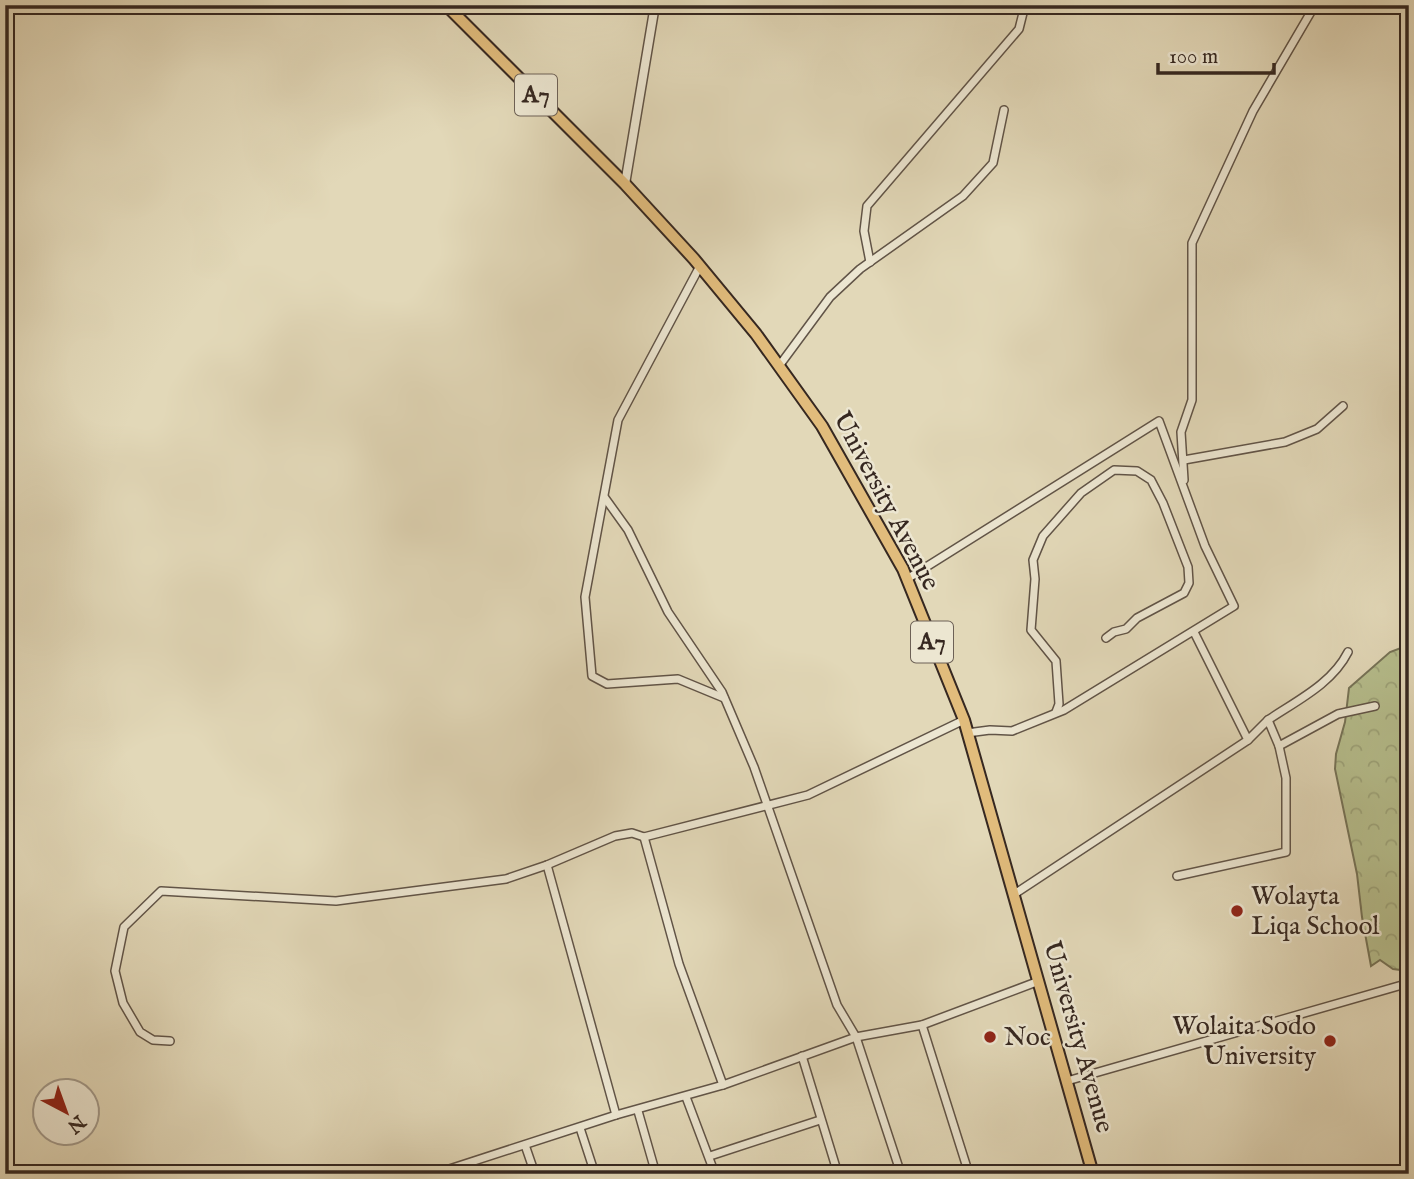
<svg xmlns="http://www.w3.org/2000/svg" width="1414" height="1179" viewBox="0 0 1414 1179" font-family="'IM FELL English',serif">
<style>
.forest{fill:url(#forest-crowns);stroke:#767357;stroke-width:2}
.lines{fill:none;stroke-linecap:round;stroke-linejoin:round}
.minor-casing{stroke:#615447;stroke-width:10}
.tertiary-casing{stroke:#615447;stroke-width:11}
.trunk-casing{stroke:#362821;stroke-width:14}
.minor{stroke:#ece6d1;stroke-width:7}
.tertiary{stroke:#ece6d1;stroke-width:8}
.trunk{stroke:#e1bc7c;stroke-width:10}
.poi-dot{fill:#8f2418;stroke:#ece6d1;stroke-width:2.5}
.labels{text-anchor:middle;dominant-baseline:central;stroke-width:5;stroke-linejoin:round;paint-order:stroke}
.shield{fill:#ece6d1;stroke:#6d6156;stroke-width:2}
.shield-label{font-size:24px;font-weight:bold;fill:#362821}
.street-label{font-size:26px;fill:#362821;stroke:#ece6d1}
.poi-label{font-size:26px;fill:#362821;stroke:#ece6d1;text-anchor:start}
</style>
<defs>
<pattern id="forest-crowns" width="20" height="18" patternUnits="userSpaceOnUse" patternTransform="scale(1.75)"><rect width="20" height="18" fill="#b6be8d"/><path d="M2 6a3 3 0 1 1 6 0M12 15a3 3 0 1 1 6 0" fill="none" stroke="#9da379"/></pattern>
</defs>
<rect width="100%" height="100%" fill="#e2d8b8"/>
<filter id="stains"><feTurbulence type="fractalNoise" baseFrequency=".00286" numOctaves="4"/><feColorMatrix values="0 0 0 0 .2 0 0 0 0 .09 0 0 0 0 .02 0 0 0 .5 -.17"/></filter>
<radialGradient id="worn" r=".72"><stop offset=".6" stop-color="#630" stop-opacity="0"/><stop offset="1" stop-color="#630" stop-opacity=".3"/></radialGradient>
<path class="forest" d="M1409,645V971L1393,969L1380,960L1371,966L1362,917L1357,874L1335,769L1336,754L1345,722L1349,688L1390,652Z"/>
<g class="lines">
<defs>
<g id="minor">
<path d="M870,262L864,231L867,206L1019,29L1025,5"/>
<path d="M700,266L618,420L585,597L592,676L607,684L678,679L724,698"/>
<path d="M779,366L830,297L860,269L963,196L993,163L1004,110"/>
<path d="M1184,460L1285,442L1317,429L1343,406"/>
<path d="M1184,480L1181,432L1192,400V243L1253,111L1315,5"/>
<path d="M605,498L628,530L668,612L722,692L754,767L837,1005L856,1037L901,1174"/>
<path d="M907,579L1159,421L1205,546L1234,606L1064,710L1012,731L990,730L967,733"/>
<path d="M1056,712L1059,704L1056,661L1031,630L1035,579L1033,560L1043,536L1081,493L1114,470L1137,471L1151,480L1163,503L1188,567L1189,583L1184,593L1137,618L1126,629L1114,632L1106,638"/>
<path d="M1268,720C1296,701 1332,684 1348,652"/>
<path d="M1248,740L1268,720L1279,746L1338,714L1375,706"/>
<path d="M644,837L679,964L723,1085"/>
<path d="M547,865L616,1115"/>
<path d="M1177,876L1286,852V778L1279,746"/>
<path d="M1013,895L1248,740L1194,632"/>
<path d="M922,1025L969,1174"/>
<path d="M170,1041L153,1040L140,1032L123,1003L115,971L124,927L161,891L336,901L506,879L547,865L615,836L632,833L644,837L808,795L964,720"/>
<path d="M802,1056L838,1174"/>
<path d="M1067,1081L1409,983"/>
<path d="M686,1097L715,1174"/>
<path d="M638,1111L656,1174"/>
<path d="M580,1128L595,1174"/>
<path d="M525,1145L535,1174"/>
<path d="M710,1156L820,1120"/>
<path d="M434,1174L616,1115L723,1085L856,1037L922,1025L1039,981"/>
</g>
<path id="tertiary" d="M625,184L655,5"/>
<path id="trunk" d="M446,5L625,184L694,259L756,334L822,426L903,569L964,720L1093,1174"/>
</defs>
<use href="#minor" class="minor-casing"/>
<use href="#tertiary" class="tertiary-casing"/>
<use href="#trunk" class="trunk-casing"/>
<use href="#minor" class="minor"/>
<use href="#tertiary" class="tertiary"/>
<use href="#trunk" class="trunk"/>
</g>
<g class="poi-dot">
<circle cx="1237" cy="911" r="7"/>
<circle cx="990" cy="1037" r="7"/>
<circle cx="1330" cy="1041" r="7"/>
</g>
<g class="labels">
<g class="shield">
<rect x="515" y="74.5" width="42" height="41" rx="5"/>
<rect x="911" y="621.5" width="42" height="41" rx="5"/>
</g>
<g class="shield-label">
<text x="536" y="95">A7</text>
<text x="932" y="642">A7</text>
</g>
<g class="street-label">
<text transform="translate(886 501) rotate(62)">University Avenue</text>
<text transform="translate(1078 1037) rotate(74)">University Avenue</text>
</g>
<g class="poi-label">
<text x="1251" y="896">Wolayta<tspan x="1251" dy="30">Liqa School</tspan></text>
<text x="1316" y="1026" text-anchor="end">Wolaita Sodo<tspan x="1316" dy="30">University</tspan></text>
<text x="1004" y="1037">Noc</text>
</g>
</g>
<rect width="1414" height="1179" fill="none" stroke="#e2d8b8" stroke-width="28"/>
<rect x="7" y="7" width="1400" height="1165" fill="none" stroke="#362821" stroke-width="3.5"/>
<rect x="14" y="14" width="1386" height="1151" fill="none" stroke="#362821" stroke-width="2"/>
<g transform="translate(66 1112) rotate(139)"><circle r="33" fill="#ece6d1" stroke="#a39a8b" stroke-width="2"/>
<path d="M0-5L12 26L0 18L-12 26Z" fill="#8f2418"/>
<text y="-10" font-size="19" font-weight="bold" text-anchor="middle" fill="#362821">N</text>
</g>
<path d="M1158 63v10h116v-10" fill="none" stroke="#362821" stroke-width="3.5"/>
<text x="1169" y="63" font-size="21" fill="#362821" stroke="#ece6d1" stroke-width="5" paint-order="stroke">100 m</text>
<rect width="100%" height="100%" filter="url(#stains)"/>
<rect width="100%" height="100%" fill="url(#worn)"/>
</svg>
